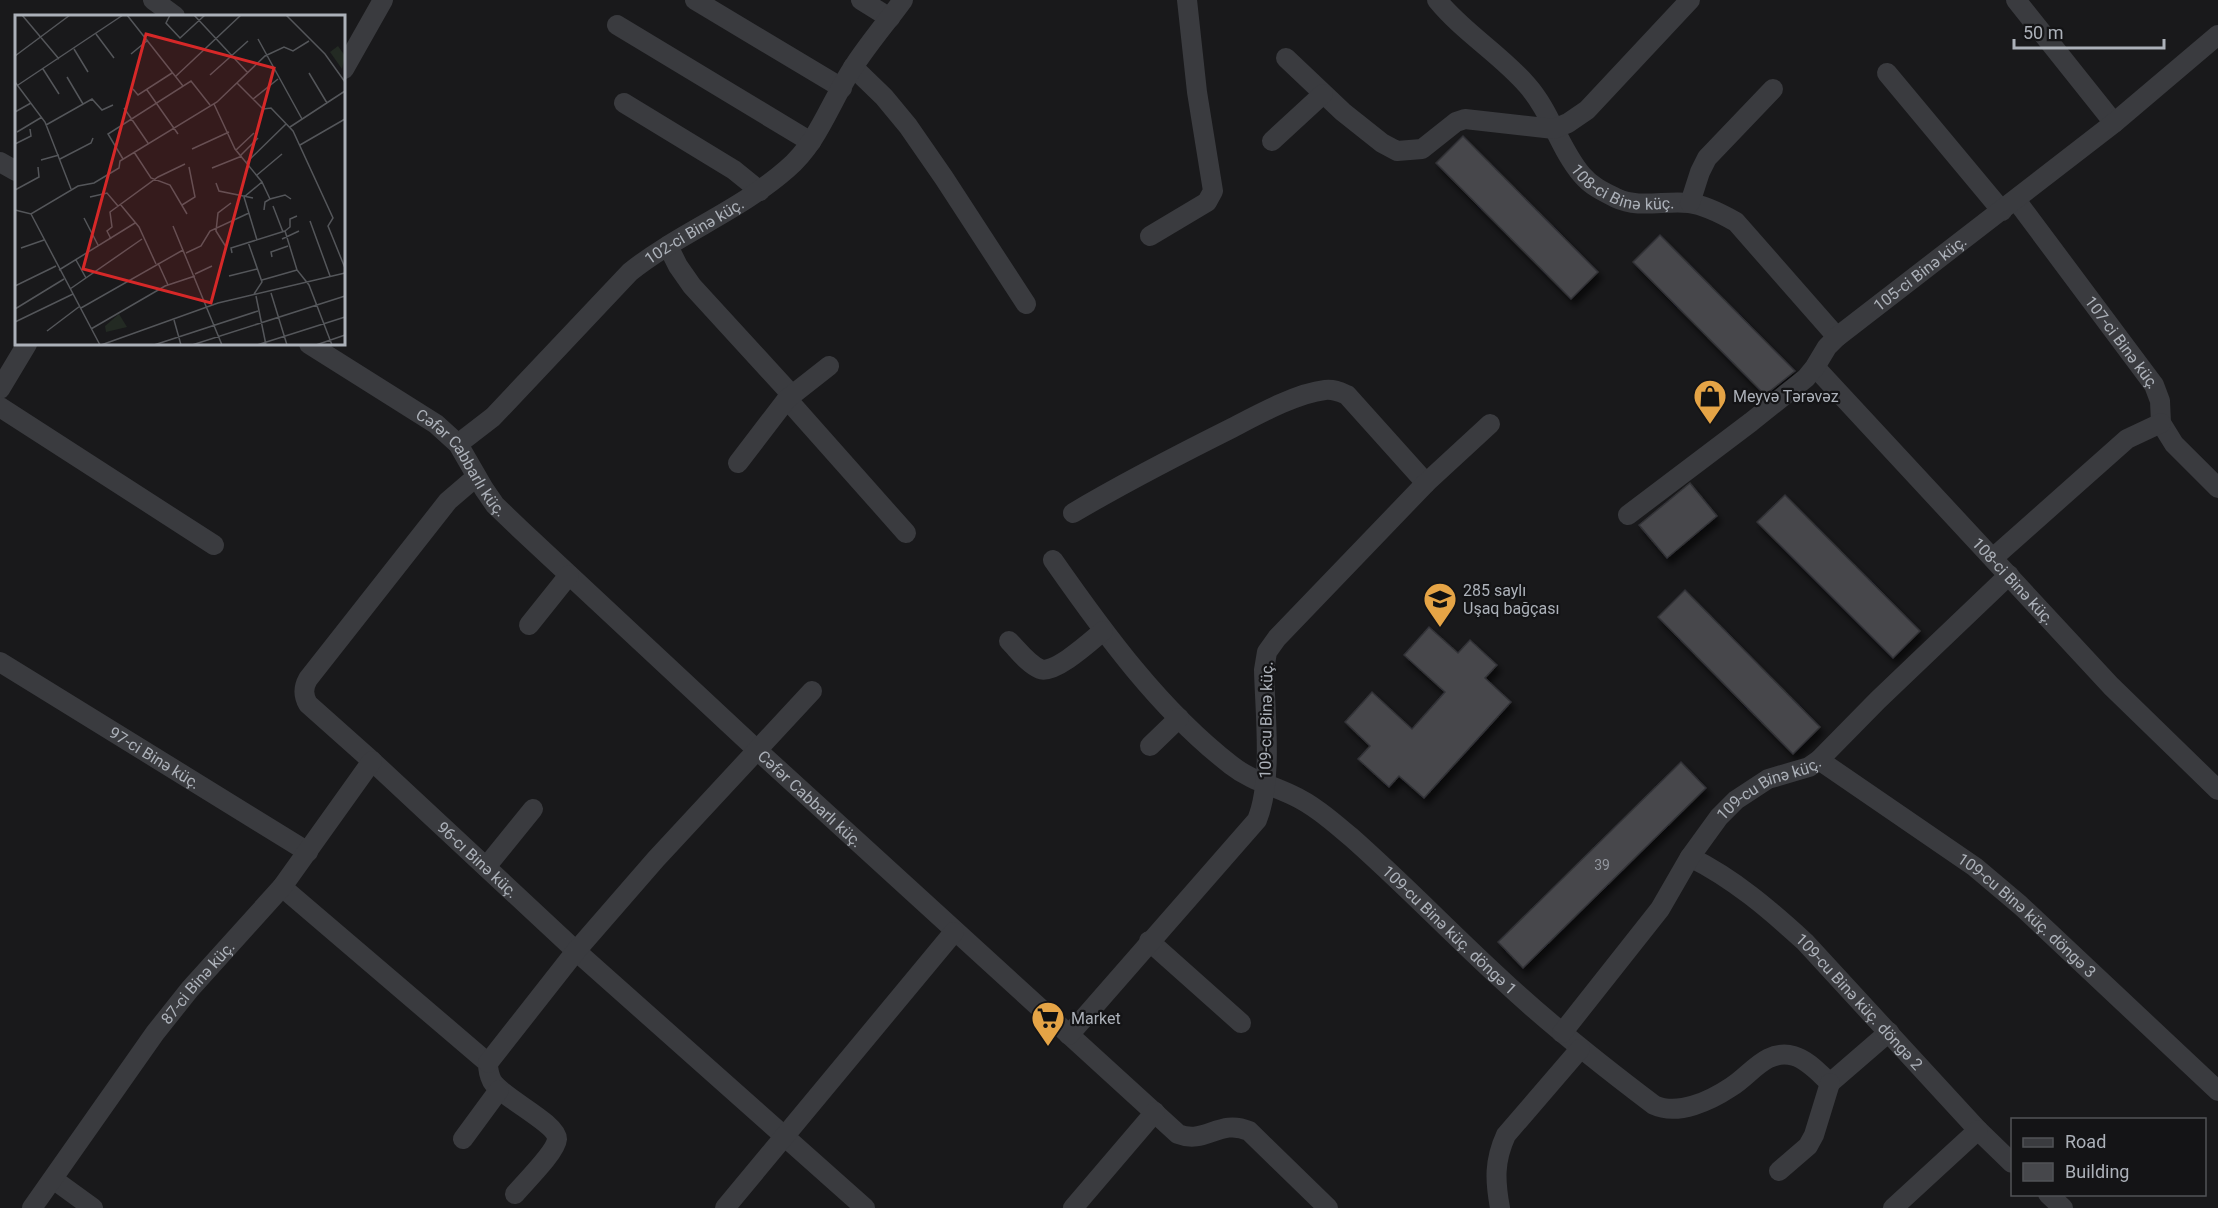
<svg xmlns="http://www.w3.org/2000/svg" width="2218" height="1208" viewBox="0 0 2218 1208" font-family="Roboto,sans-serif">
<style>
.building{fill:#46474b;stroke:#333337;stroke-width:1.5;filter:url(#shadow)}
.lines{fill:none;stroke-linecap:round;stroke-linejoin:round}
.street{stroke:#3a3b3f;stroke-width:20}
.labels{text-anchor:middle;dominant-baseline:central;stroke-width:4.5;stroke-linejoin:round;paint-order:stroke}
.number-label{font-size:14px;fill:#92969e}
.street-label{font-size:16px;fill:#acb1b9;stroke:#141416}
.poi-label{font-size:16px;fill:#acb1b9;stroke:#141416;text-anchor:start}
.inset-road{fill:none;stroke:#54565a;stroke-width:1.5}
.view{fill:#d62828;fill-opacity:0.15;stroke:#d62828;stroke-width:3}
.inset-edge{fill:none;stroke:#acb1b9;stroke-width:3}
</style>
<defs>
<filter id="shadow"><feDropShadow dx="3.5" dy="6" stdDeviation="3" flood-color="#0009"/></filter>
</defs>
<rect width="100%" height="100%" fill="#19191b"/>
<g class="building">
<path d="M1463,136L1598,272L1571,299L1436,163Z"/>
<path d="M1660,235L1795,371L1765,395L1633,262Z"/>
<path d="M1690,483L1717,516L1667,558L1639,525Z"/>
<path d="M1785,495L1920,631L1893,658L1757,522Z"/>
<path d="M1685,590L1820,727L1793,754L1658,617Z"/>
<path d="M1429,627L1458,653L1470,640L1497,665L1485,678L1511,702L1424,798L1399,776L1389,787L1358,759L1370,746L1345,722L1372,692L1412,729L1445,692L1404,655Z"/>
<path d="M1681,762L1706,788L1523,968L1498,942Z"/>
</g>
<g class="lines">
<g class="street">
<path d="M153,0L175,16"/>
<path d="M695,0L842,88"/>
<path d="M861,0L890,18"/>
<path id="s1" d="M1437,0C1463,32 1500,54 1527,85C1551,112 1559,148 1582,175C1591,186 1604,192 1616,198C1639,209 1665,200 1689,203C1705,205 1722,214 1736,222L1837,337"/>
<path d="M2016,0L2114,123"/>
<path d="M617,25L811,142"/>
<path d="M1286,58L1343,112L1382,143L1397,151L1422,149L1456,122L1465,119L1554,129L1568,123L1587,110L1690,0"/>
<path d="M853,67L884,97L908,126L944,178L1026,304"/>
<path d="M344,69L383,0"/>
<path d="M1887,73L2002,211"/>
<path d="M624,103L734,170L760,191"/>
<path d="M1272,141L1323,94"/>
<path d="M0,162L16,171"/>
<path id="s2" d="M2016,200L2154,385L2160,401L2161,423L2174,444L2218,488"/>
<path d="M1690,203L1700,172L1707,158L1773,89"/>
<path d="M1150,236L1207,202L1213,191L1197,92L1187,0"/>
<path d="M668,246L678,266L692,286L790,393L787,399L906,533"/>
<path id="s3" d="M309,344L436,424L458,444L484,489L495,505L520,529L756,749L1178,1134C1206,1145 1219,1118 1249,1131L1328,1208"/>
<path id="s4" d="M1815,367L2111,686L2218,790"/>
<path d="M0,389L27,344"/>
<path d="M0,407L214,545"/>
<path id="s5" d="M458,444L493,417L630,272C679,233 739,211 787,169C819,142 831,100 854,66C869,43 887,22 903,0"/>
<path d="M738,463L787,399L829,366"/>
<path id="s6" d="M476,477L448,501L308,679C303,688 303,695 308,704L372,761L576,951L865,1208"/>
<path d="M1073,513C1125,482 1178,455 1232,428C1257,415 1297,393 1325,390C1334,389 1340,392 1347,395L1426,483"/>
<path id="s7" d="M1628,515L1751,422L1806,378L1815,367L1827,347L1837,337L2114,123L2218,35"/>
<path d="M1993,558L2127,439L2161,423"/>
<path id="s8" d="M1053,560C1104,633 1160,710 1231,765C1250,780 1271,785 1292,795C1314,805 1333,822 1351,837C1402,882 1450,932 1500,978C1549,1024 1601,1065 1654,1105C1678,1116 1710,1101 1731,1087C1751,1075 1766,1048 1794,1056C1808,1060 1820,1074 1830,1083L1889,1032"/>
<path d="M529,625L569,575"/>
<path d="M1009,641C1018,650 1028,664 1040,669C1054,675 1091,641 1103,631"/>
<path id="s9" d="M0,662L308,852"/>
<path d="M1150,746L1179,718"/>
<path id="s10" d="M1819,760L1975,867L2020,905L2218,1091"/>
<path id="s11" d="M1690,857C1734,879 1769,909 1805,942L1978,1130L2012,1163"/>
<path d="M486,867L533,809"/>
<path d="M282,887L488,1063C488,1070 489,1075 492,1081C501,1097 557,1123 557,1139C556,1152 525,1182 515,1194"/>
<path d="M1149,941L1241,1023"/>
<path id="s12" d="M1562,1033L1660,909L1690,857L1719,817L1736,800L1768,779L1809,767L1819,760L1878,700L2009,575"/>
<path d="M1069,1035L1257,820C1273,781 1265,713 1264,670L1267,652L1277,638L1426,483L1490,424"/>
<path d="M488,1063L576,951L656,859L812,691"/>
<path d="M463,1139L499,1090"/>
<path d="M1779,1171L1808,1146L1814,1135L1830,1083"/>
<path d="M53,1179L93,1208"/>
<path d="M2048,1194L2063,1208"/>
<path id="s13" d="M32,1208L155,1033L190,989L282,887L372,761"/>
<path d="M725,1208L954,932"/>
<path d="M1073,1208L1155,1112"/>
<path d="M1500,1208C1495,1181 1494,1161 1506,1135L1580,1049"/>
<path d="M1893,1208L1978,1130"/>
</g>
</g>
<defs>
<symbol id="shop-pin" viewBox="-11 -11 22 30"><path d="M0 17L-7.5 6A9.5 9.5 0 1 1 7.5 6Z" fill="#e5a446" stroke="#141416"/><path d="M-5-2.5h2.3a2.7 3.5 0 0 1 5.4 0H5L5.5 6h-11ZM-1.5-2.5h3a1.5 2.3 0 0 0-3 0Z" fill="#111"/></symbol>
<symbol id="school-pin" viewBox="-11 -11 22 30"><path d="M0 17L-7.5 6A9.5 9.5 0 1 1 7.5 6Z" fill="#e5a446" stroke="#141416"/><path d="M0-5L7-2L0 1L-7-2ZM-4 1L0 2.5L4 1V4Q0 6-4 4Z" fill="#111"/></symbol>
<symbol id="supermarket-pin" viewBox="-11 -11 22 30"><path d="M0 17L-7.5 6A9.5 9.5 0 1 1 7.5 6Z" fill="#e5a446" stroke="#141416"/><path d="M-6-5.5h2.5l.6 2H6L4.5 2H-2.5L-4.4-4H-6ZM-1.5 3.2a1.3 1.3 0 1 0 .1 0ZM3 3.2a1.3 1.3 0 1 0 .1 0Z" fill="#111"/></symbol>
</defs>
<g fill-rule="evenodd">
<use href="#shop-pin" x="1691" y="377" width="38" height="52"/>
<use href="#school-pin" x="1421" y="580" width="38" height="52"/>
<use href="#supermarket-pin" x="1029" y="999" width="38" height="52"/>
</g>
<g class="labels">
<g class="number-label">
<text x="1602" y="865">39</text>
</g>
<g class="street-label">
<text stroke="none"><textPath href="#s1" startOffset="274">108-ci Binə küç.</textPath></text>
<text stroke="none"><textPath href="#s5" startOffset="320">102-ci Binə küç.</textPath></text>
<text stroke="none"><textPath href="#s7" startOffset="381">105-ci Binə küç.</textPath></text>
<text stroke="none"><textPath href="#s2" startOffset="178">107-ci Binə küç.</textPath></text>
<text stroke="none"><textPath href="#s3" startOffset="196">Cəfər Cabbarlı küç.</textPath></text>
<text stroke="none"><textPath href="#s4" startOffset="292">108-ci Binə küç.</textPath></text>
<text transform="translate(1266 720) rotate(-89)">109-cu Binə küç.</text>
<text stroke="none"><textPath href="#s9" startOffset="182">97-ci Binə küç.</textPath></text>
<text stroke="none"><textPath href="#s12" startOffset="326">109-cu Binə küç.</textPath></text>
<text stroke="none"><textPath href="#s3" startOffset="682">Cəfər Cabbarlı küç.</textPath></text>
<text stroke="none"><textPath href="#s6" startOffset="520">96-cı Binə küç.</textPath></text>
<text stroke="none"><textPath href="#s10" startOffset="260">109-cu Binə küç. döngə 3</textPath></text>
<text stroke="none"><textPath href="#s8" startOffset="549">109-cu Binə küç. döngə 1</textPath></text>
<text stroke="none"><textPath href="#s13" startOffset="280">87-ci Binə küç.</textPath></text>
<text stroke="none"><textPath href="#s11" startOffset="224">109-cu Binə küç. döngə 2</textPath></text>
</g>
<g class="poi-label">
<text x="1733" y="396">Meyvə Tərəvəz</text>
<text x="1463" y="590">285 saylı<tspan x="1463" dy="18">Uşaq bağçası</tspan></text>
<text x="1071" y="1018">Market</text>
</g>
</g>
<g transform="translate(15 15)">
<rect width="330" height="330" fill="#19191b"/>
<path d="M323,31L330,41L327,54L315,37ZM104,299L112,312L91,317L90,311Z" fill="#232a23"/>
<path class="inset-road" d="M7,0L44,44M112,0L168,71M155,0L151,8L165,23L190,0M179,0L233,58M271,0L310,39L330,67M81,19L99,43M243,24L287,104M59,34L73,57M116,39L133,25M0,41L55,0M28,54L44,79M294,58L312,88M195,60L233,26M52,62L68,89M160,62L226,0M0,67L30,107L56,174M222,68L248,94L256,93L278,116L318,203L313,211L330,253M3,70L108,0M118,74L123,80L157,58M132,75L163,119M238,84L263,64M199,89L220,134L247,167L229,182L242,225M109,93L133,128M0,97L16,88M31,110L77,84L87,95L98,90M275,112L330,76M2,117L27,102M0,129L16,121L15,114M285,130L330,104M177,134L214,117M221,135L239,118M119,137L136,163L155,170L172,199M226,140L243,123M45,144L76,128L78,123M108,144L93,119L176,66L195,90M26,145L44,140M232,147L271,109M197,153L227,141M242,160L267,139M247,167L255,184M201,168L204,176L238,183M0,175L24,162L23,152M75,182L92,178L103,191M105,189L124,212L141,249M167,190L180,182L174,152M258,191L268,217M0,195L16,199L63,171L79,168L104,153L105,146L202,87L250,41L269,32L278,36L294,26M249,195L250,187L255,184L270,180L276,184M16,199L85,330M69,203L83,230M295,206L315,261M158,211L207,330M270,216L275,212V204L282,201M96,224L92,216L97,212L95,197L143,162L170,149M267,224L284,216M233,227L247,267L239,279M211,232L201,216L203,198L216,188M6,233L29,225M171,238L186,231L195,216L234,198M217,238L216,233L270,216L282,255L294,270L317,330M257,242L256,237L273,231M61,245L71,263M143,248L153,270M44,255L120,208M180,259L197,251M214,261L242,254M247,265L282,255M0,271L41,251M55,274L127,224M256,278L272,330M241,281L251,330M66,293L168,235M0,294L49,264M159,305L166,330M0,307L58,279M76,314L150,271L180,261M32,316L65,291M86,330L203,288L330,258M139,330L243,296M177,330L330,281M242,330L330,302M301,330L330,320"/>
<path class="view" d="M131,19L259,53L196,288L68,254Z"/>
<rect width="330" height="330" class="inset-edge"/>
</g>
<rect x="2011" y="1118" width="195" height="78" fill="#141416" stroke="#515357" stroke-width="1.5"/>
<rect x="2023" y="1138" width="30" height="9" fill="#3a3b3f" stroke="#515357" stroke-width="1.5"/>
<text x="2065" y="1148" font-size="18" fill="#acb1b9">Road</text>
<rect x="2023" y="1163" width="30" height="18" fill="#46474b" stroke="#515357" stroke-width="1.5"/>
<text x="2065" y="1178" font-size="18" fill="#acb1b9">Building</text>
<path d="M2014 39v9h150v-9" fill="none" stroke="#acb1b9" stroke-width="3"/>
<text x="2023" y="39" font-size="18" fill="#acb1b9" stroke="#141416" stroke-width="4.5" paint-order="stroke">50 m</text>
</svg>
